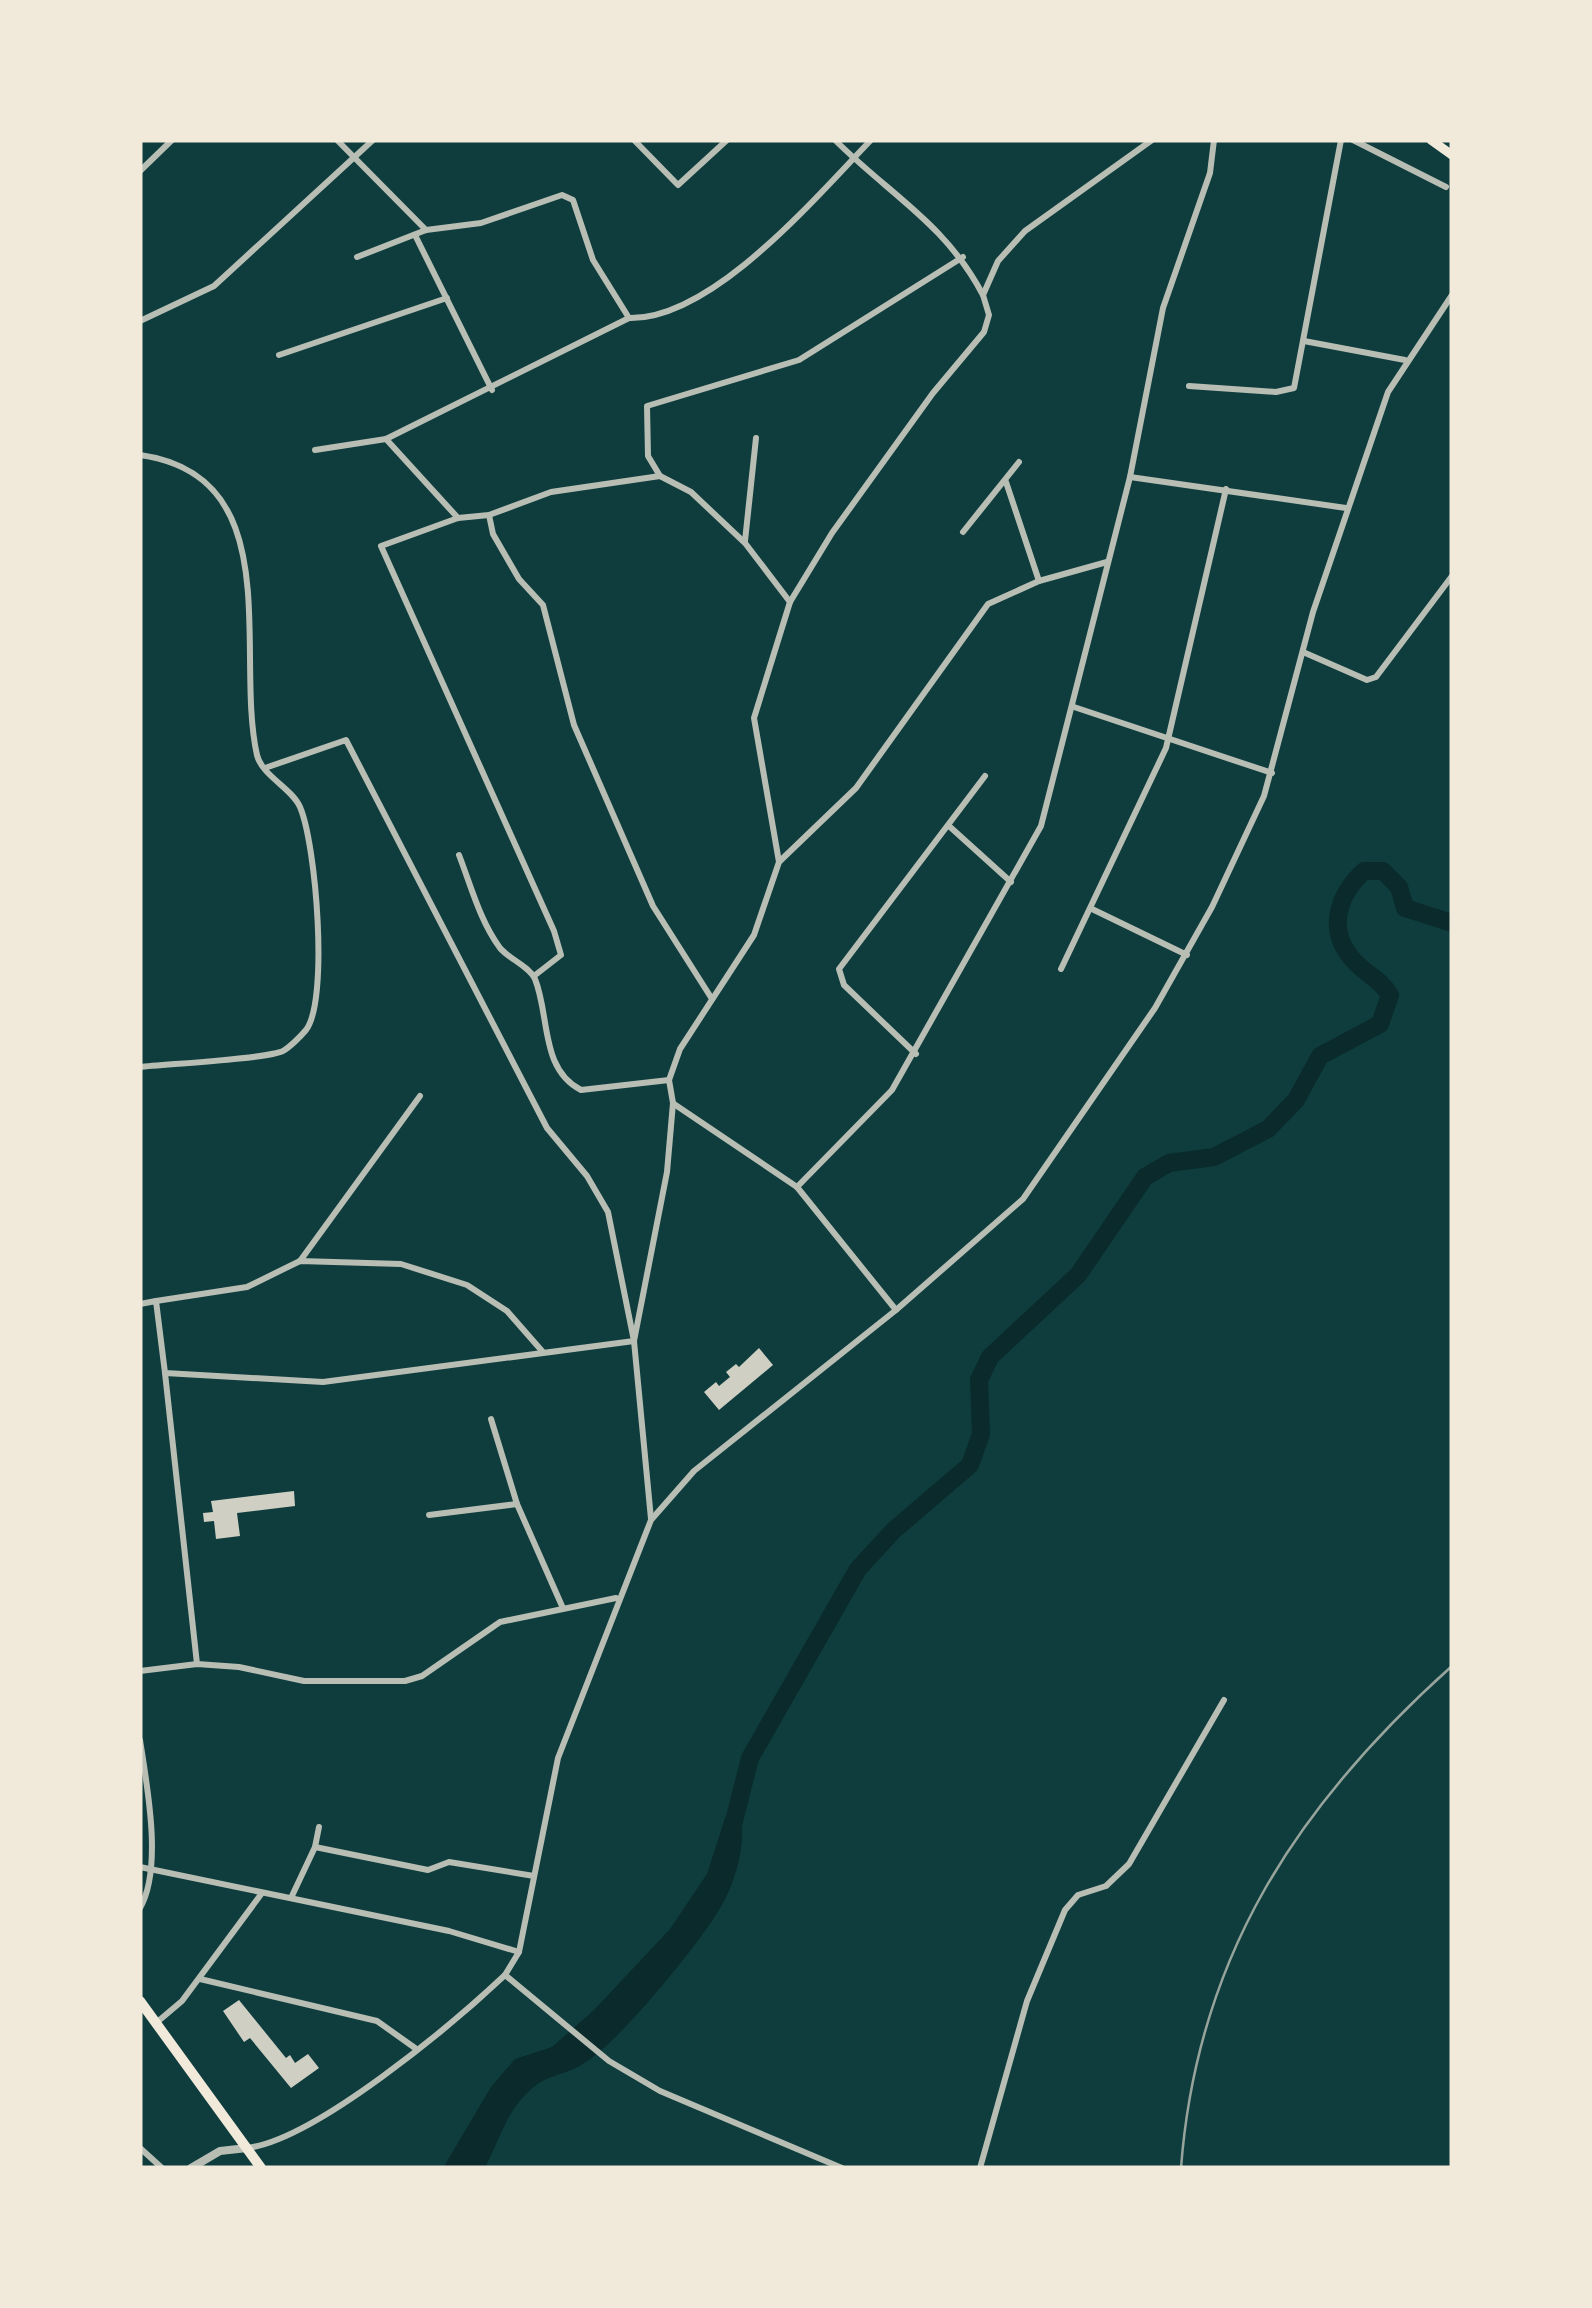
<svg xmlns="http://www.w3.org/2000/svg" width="1592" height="2308" viewBox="0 0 1592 2308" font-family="'Work Sans',sans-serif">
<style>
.water{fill:#0a2a2b}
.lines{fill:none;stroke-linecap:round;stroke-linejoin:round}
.river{stroke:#0a2a2b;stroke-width:18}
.building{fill:#cfcfc3}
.minor{stroke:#b8beb3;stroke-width:6}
.tertiary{stroke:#b8beb3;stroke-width:8}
.primary{stroke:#f1e9da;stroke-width:9}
.trunk{stroke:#f1e9da;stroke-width:10}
.rail{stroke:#97a49c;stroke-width:2.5}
</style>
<rect width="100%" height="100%" fill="#0f3d3e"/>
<path class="water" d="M737,1808C750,1834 736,1880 722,1905C701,1942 621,2040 586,2062C565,2077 547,2072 526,2094C507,2112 497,2145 485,2168H443L491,2087L515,2059L552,2047L594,2010L670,1929L707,1874L725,1818Z"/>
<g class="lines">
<path class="river" d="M732,1829L750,1758L858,1569L894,1530L970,1465L981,1434L979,1380L990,1357L1078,1275L1145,1177L1169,1163L1214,1157L1268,1129L1296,1100L1320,1056L1380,1024L1390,995C1380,979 1367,975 1355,962C1326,932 1337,896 1364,871H1383L1399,887L1405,908L1452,923"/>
</g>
<g class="building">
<path d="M759,1348L773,1365L719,1410L704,1392L716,1382L719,1386L730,1377L726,1372L736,1364L739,1367Z"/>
<path d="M294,1491L295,1506L237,1513L240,1536L216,1539L214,1521L204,1522L203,1513L213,1512L211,1501Z"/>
<path d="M239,2000L286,2058L290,2055L295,2063L308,2054L319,2068L291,2088L250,2038L244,2042L223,2011Z"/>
</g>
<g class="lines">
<g class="minor">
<path d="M337,140L426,230"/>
<path d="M634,140L678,185L727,140"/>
<path d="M835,140C890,195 945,223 983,295"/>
<path d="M1353,140L1446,187"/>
<path d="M140,171L172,140"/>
<path d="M415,235L492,390"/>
<path d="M357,257L426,230L481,223L562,195L573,200L593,260L629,318"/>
<path d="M140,321L214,286L373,140"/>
<path d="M1304,341L1405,360"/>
<path d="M279,355L447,298"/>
<path d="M1189,386L1276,392L1294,388L1341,140"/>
<path d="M386,439L458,518"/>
<path d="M315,450L386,439L629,318C712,320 815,198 871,140"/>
<path d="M140,455C290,476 234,653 257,755C262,776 292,788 300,807C316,844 329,1000 306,1030C301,1036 290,1047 283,1051C266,1059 167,1064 140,1067"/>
<path d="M660,476L648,456L647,406L799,360L963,257"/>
<path d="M1130,477L1346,508"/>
<path d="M1006,482L1039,581"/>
<path d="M489,515L493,534L519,579L543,605L574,725L653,906L712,999"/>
<path d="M963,532L1019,462"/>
<path d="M745,541L756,438"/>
<path d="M1303,652L1367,680L1376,677L1452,576"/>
<path d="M1074,707L1272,773"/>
<path d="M949,826L1011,882"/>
<path d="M459,855C471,886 480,921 500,948C509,959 529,966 535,979C550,1016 540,1069 581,1090L669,1080"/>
<path d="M780,861L856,788L988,604L1039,581L1107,562"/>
<path d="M1092,909L1187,955"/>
<path d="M1061,969L1166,748L1226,489"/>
<path d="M534,976L561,955L554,931L381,546L458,518L489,515L551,492L660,476L691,492L745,543L790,602"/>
<path d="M916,1054L844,985L839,969L985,776"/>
<path d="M674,1104L797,1187L896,1310"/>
<path d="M797,1187L892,1090L1041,826L1130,477L1163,308L1210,173L1214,140"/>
<path d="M300,1261L420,1096"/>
<path d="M156,1301L247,1287L300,1261L401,1264L467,1285L507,1311L542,1351"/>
<path d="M140,1304L156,1301L165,1373L323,1382L634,1341L608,1212L587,1176L547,1128L346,740L265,768"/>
<path d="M165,1373L197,1664"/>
<path d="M491,1419L517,1504L562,1606"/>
<path d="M429,1515L517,1504"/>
<path d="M651,1519L634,1341L667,1172L673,1103L669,1080L680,1049L754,935L779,862L754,718L790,602L832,533L933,393L984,332L989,315L983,295L998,261L1025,231L1152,140"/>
<path d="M140,1671L197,1664L239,1667L304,1681H405L422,1676L500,1622L616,1598"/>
<path d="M140,1740C147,1786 163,1868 140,1908"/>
<path d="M315,1847L428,1870L449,1862L534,1876"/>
<path d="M140,1867L449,1931L519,1952"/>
<path d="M291,1898L315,1847L319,1827"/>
<path d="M505,1975L609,2061L660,2091L842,2168"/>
<path d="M200,1979L377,2021L415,2048"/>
<path d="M156,2023L182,2001L262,1893"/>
<path d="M140,2148L162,2168"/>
<path d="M247,2148C315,2140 453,2024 505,1975L519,1952L558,1758L651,1520L694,1471L896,1310L1023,1199L1155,1008L1212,907L1264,796L1313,612L1388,392L1452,295"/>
<path d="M980,2168L1027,2001L1065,1910L1078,1895L1106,1886L1129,1864L1224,1700"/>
</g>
<path class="tertiary" d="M191,2168L220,2151L247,2148"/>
<path class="primary" d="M1431,140L1452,155"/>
<path class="trunk" d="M140,2001L261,2168"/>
<path class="rail" d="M1181,2168C1197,1956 1298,1804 1452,1666"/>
</g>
<rect width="1592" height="2308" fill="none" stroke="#f1e9da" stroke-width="285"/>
</svg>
